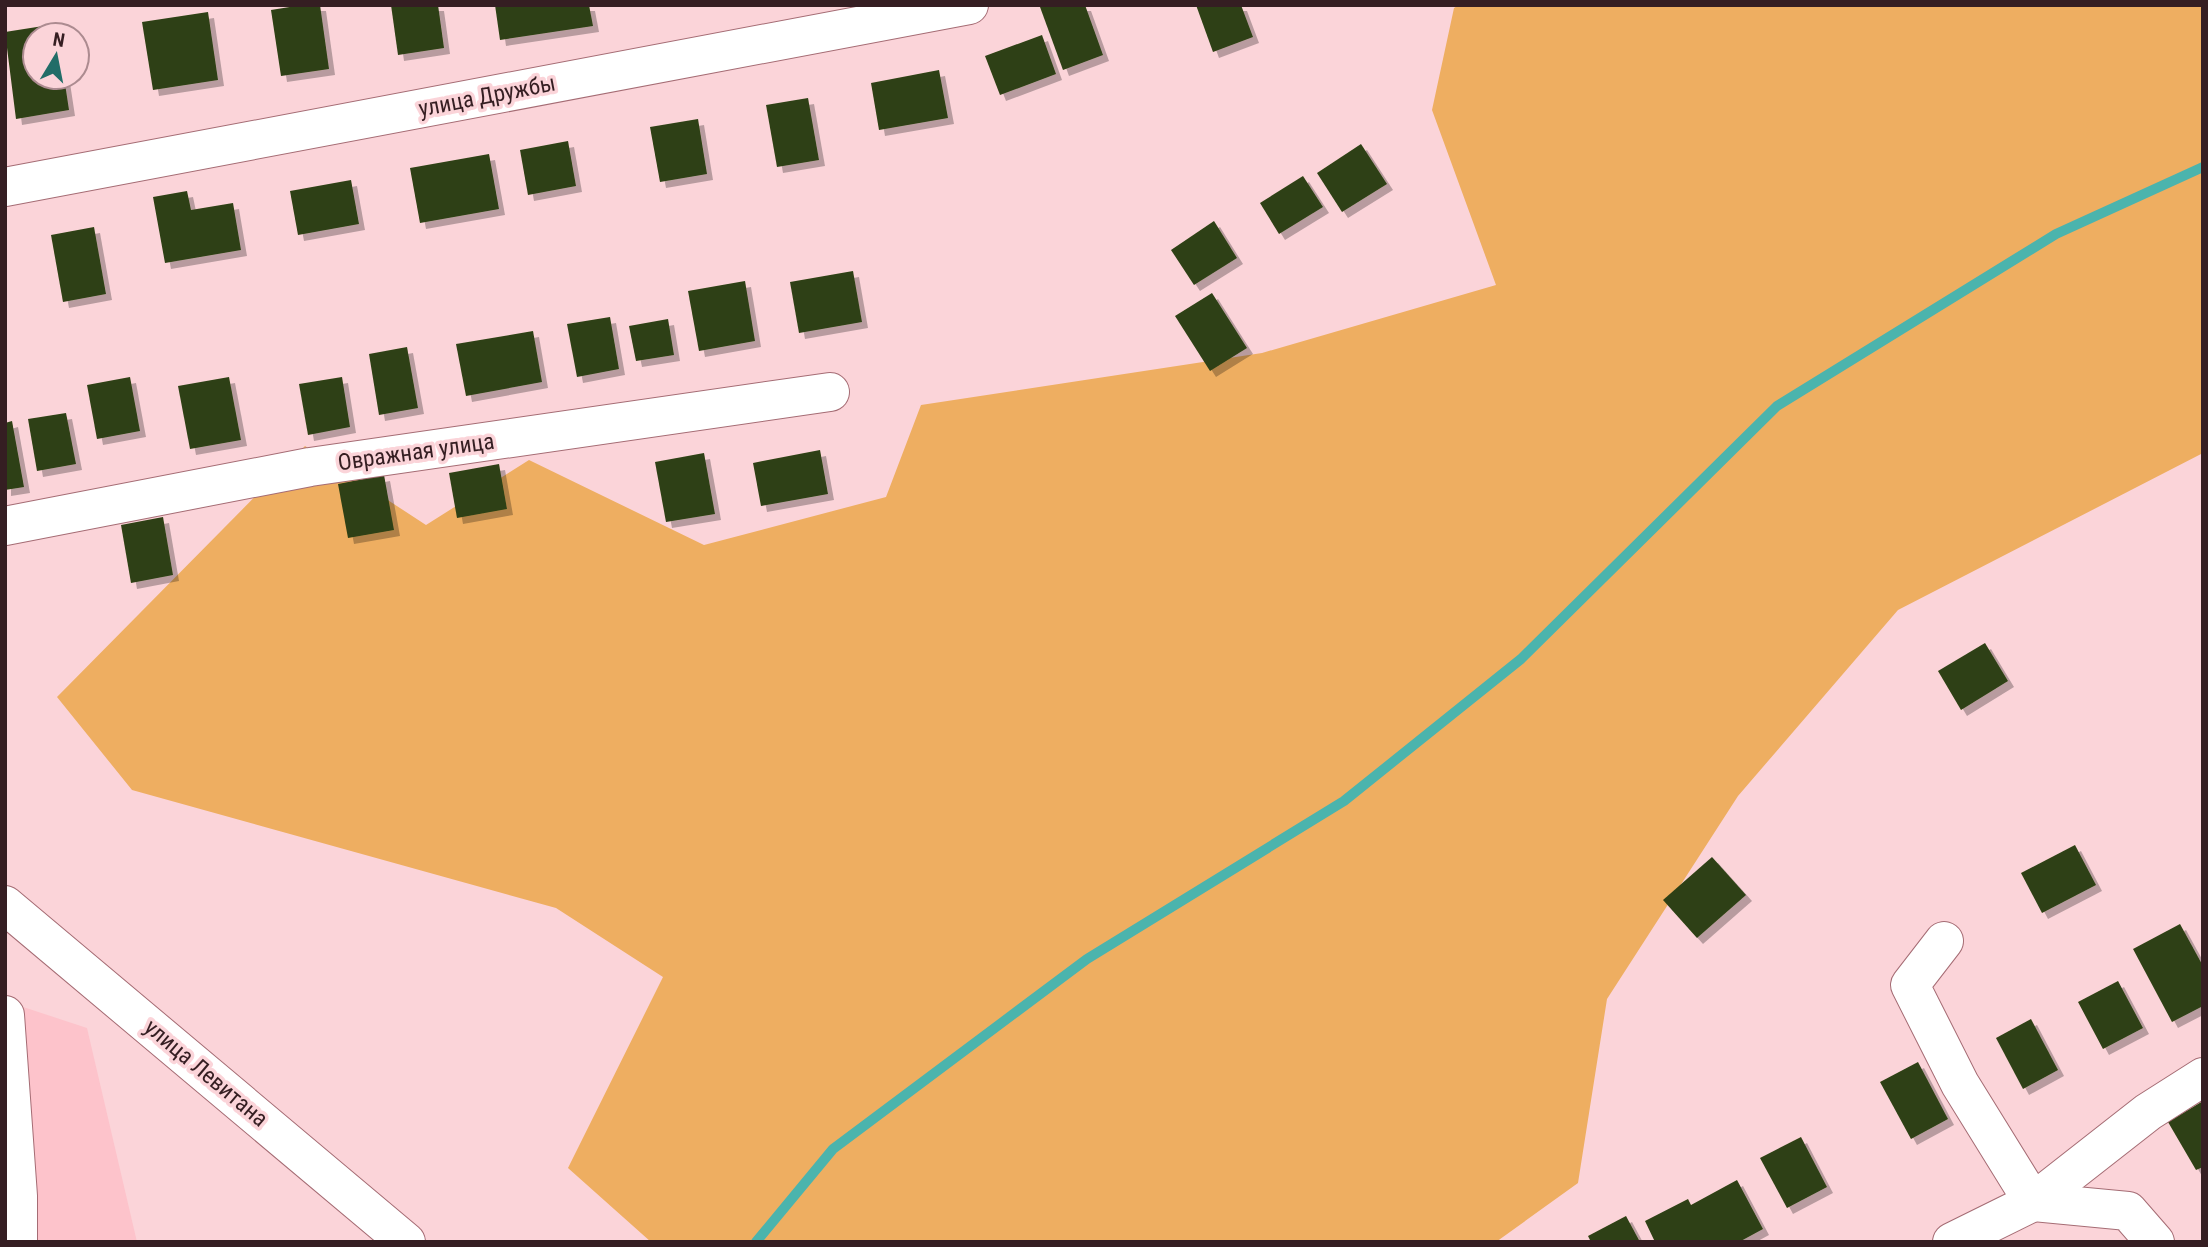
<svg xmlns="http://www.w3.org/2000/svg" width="2208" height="1247" viewBox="0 0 2208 1247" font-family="'Roboto Condensed',sans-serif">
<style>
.built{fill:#fdc3cb}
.green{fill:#eeae61}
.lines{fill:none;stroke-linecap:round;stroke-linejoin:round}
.stream{stroke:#4bb4ad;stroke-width:10}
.building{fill:#2e4114;filter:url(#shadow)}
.minor-casing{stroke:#a56c74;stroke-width:40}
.major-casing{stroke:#a56c74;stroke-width:40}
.minor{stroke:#fff;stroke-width:38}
.major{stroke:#fff;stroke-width:38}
.labels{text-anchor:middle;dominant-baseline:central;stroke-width:7;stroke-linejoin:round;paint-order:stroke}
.street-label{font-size:23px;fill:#351e22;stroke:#fbd4d9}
</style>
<defs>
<filter id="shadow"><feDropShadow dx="6" dy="6" stdDeviation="0" flood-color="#0004"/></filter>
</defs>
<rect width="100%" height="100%" fill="#fbd4d9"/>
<path class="built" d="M5,1001L87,1028L137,1242H5Z"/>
<path class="green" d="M1459,5H2203V453L1898,610L1738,796L1607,999L1578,1183L1496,1242H651L568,1168L663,977L556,908L132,790L57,697L305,446L426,525L529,460L704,545L886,497L921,405L1262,353L1496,285L1432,110L1454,8Z"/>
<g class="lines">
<path class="stream" d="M756,1242L833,1149L1087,959L1344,801L1521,659L1777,406L2056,234L2203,167"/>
</g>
<g class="building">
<path d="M302,5H320L329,69L281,76L271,10Z"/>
<path d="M391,5H438L444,48L398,55Z"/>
<path d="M495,5H589L593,26L500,40Z"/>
<path d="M1045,5H1085L1103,55L1063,70L1040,7Z"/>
<path d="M1196,5H1241L1253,37L1213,52Z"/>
<path d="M208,12L218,80L153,90L142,22Z"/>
<path d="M56,24L57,35H35V77H64L69,110L16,119L5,32Z"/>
<path d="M1042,35L1056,74L1000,95L985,56Z"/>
<path d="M939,70L948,118L879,130L871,83Z"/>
<path d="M808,98L819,160L777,167L766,105Z"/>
<path d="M698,119L707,174L660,182L650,127Z"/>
<path d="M568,141L576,186L528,195L520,150Z"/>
<path d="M1361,144L1387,184L1342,212L1317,173Z"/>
<path d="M489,154L499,209L420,223L410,168Z"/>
<path d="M1303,176L1323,207L1279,234L1260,203Z"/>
<path d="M351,180L359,224L298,235L290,191Z"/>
<path d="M187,191L191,210L233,203L241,250L165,263L153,197Z"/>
<path d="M1214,221L1237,258L1194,285L1171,250Z"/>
<path d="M94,227L106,294L63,302L51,235Z"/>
<path d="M853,271L862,322L799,333L790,282Z"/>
<path d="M745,281L755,341L699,351L688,291Z"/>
<path d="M1212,293L1247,348L1210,371L1175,316Z"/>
<path d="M610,317L619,369L577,377L567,324Z"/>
<path d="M668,319L674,355L636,361L629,326Z"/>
<path d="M533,331L542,382L466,396L456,344Z"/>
<path d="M407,347L418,408L379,415L369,354Z"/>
<path d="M130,377L140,431L97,439L87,385Z"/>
<path d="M229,377L241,440L190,449L178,386Z"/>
<path d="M342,377L350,427L308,435L299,384Z"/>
<path d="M66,413L76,464L37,471L28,419Z"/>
<path d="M12,421L24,487L5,490V423Z"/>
<path d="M820,450L828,494L761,506L753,463Z"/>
<path d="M704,453L715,514L666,522L655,462Z"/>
<path d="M499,464L507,509L457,518L449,473Z"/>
<path d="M384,475L394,530L348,538L338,484Z"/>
<path d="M163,517L173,575L131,583L121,525Z"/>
<path d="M1985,643L2008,681L1961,710L1938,671Z"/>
<path d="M2075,845L2096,885L2042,913L2021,873Z"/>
<path d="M1712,857L1746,895L1697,938L1663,900Z"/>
<path d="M2180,924L2203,966V1006L2172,1022L2133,949Z"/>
<path d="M2118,981L2143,1028L2103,1049L2078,1002Z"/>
<path d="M2031,1019L2058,1070L2023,1089L1996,1038Z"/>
<path d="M1918,1062L1948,1119L1911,1139L1880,1082Z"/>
<path d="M2203,1101V1167L2196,1170L2168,1122Z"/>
<path d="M1801,1137L1827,1187L1787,1208L1760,1158Z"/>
<path d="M1737,1180L1763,1229L1739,1242H1655L1645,1221L1688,1199L1691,1205Z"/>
<path d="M1626,1216L1640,1242H1591L1588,1236Z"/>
</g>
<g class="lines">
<defs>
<g id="minor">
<path d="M5,187L969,5"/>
<path d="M5,526L310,467L830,392"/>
<path d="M1944,941L1910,985L1960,1084L2033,1202L2128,1211L2155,1242"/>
<path d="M5,1015L18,1196V1242"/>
<path d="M1952,1242L2033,1202L2148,1112L2203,1077"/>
</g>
<path id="major" d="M5,905L406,1242"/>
</defs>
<use href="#minor" class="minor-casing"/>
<use href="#major" class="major-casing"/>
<use href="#minor" class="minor"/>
<use href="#major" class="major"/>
</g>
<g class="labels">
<g class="street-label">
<text transform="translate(487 96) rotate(-11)">улица Дружбы</text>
<text transform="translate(416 452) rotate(-8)">Овражная улица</text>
<text transform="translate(206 1073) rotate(40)">улица Левитана</text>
</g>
</g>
<rect width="2208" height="1247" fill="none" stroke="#351e22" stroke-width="14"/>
<g transform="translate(56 56) rotate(10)"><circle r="33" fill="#fbd4d9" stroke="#ac8b90" stroke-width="2"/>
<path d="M0-5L12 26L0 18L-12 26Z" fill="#226d68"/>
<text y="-10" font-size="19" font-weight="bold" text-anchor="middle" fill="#351e22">N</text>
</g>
</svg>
